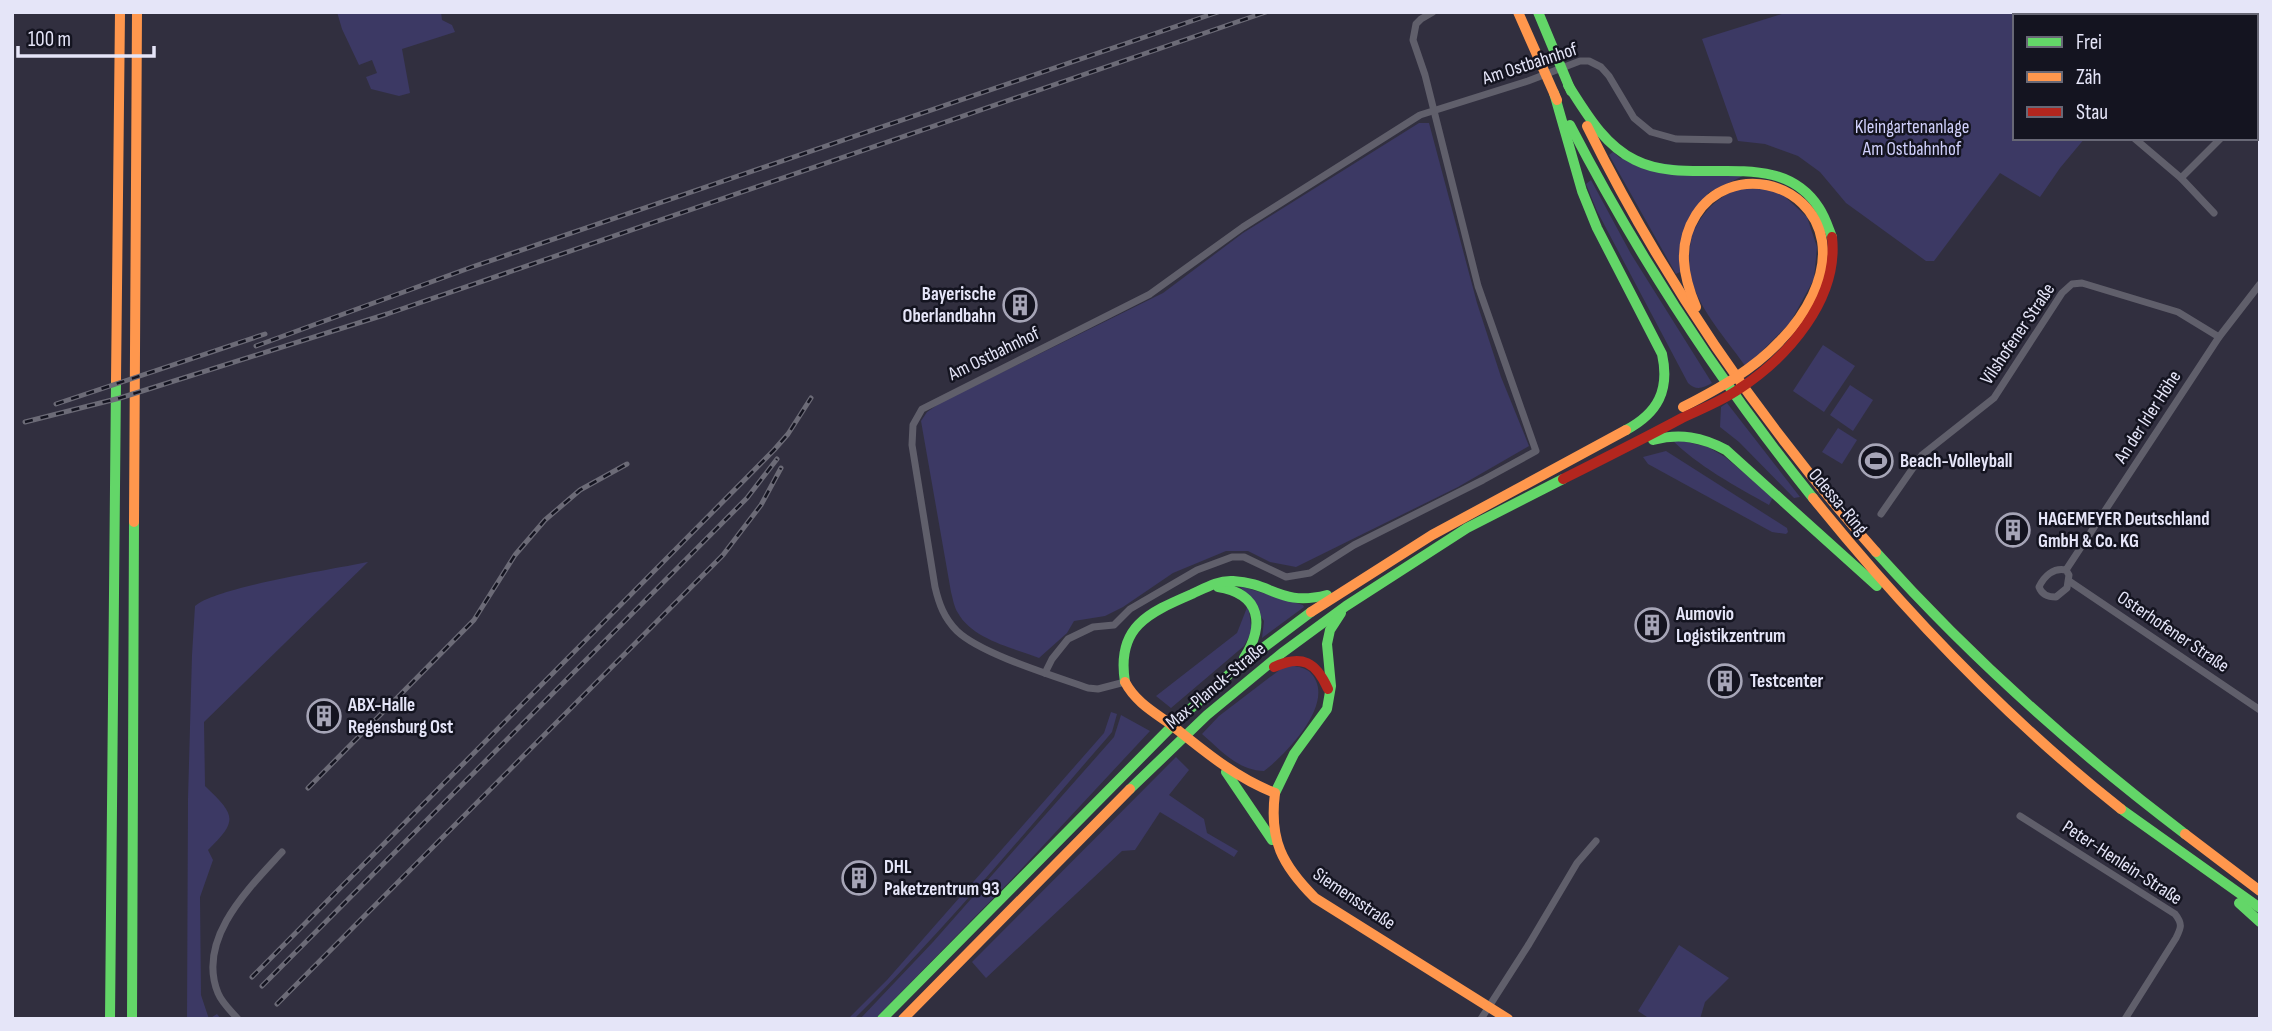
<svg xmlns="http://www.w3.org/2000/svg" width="2272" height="1031" viewBox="0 0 2272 1031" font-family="'Sofia Sans Condensed',sans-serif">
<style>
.green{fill:#3c3964}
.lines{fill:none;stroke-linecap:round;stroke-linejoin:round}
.street{stroke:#605f6b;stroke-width:7}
.fast{stroke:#63d668;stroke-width:10}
.slow{stroke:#ff974d;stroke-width:10}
.jam{stroke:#b3261e;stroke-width:10}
.rail-casing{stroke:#6c6b77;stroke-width:5}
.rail{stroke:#141420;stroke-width:2.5;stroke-dasharray:8;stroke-linecap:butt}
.labels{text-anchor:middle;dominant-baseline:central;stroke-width:5;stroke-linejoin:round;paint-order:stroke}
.street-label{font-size:19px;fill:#e5e5f8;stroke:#141420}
.park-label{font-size:19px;fill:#d1d1fc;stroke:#141420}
.poi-label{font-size:19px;font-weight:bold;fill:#e5e5f8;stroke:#141420;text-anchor:start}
</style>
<rect width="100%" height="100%" fill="#312f3f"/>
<g class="green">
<path d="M337,12H441L442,20L452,25L455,32L402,49L410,93L399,96L371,89L366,77L377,73L372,60L359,65L342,29Z"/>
<path d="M1788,12H2260V24L2256,25V16H2015V138H2085L2060,168L2040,197L2000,173L1934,261H1926L1846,203L1820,172L1798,156L1765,144L1738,141L1702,39Z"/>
<path d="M1419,123H1429L1477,303L1501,377L1529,446L1458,487L1296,567L1270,562L1248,551H1226L1173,573L1123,607L1105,616L1074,621L1067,633L1039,658C1013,648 972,639 958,613C954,607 953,599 951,592L921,421L927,412L940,403L1163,293L1243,233Z"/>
<path d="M1613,152L1620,158L1747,174L1708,193L1680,272L1676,274L1609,155Z"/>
<path d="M1591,180L1631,254L1712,383C1703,388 1696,391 1688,383L1597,211L1586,184Z"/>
<path d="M1759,187L1782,194L1807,217L1817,247L1814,279L1790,323L1746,367C1730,344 1705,316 1695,290C1680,250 1694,210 1733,191C1740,187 1751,188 1759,187Z"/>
<path d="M1823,345L1855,366L1824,412L1793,391Z"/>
<path d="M1850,385L1873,400L1853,431L1830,415Z"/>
<path d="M1727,403L1800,497L1794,498L1739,442L1720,427L1721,407Z"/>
<path d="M1838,428L1857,440L1842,464L1822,452Z"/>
<path d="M1670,438L1708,447L1725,457L1773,497L1769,505C1734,485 1699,467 1670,438Z"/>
<path d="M1666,451L1787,528L1788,532L1786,534L1772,532L1648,464L1643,457Z"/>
<path d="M368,562L204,722L205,786C235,815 239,820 208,850L213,860L200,897L201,995L209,1019L217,1014L221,1019H187L188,799L192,655L195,606C216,587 335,569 368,562Z"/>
<path d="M1240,586L1303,605L1304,607L1262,638L1264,621Z"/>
<path d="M1248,605L1252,631L1244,646L1171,708L1156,696L1237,633Z"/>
<path d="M1289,665C1294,666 1301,667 1305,669C1310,671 1314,676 1316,681C1329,710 1285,755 1264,771C1237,770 1222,751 1202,734L1219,716L1282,668Z"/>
<path d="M1111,712L1117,714L1112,732L1107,738C1024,833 944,931 854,1019H848L887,980L1104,733Z"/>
<path d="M1121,715L1150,731L1011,880L875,1019H860L933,942L1114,737Z"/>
<path d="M1176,757L1189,770L1169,795L1204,819L1207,833L1238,851L1234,857L1160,812L1135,850L1122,851L986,978L972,962Z"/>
<path d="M1679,945L1729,978L1705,1002L1700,1019H1650L1638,1011Z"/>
</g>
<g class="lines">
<g class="street">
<path d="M2256,107L2260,106"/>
<path d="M2134,138L2181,178L2214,213"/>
<path d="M2181,178L2221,138"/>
<path d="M1881,514L1922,455L1994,398L2062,293L2072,284L2082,283L2178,312L2219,337"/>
<path d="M2066,570C2054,567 2044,576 2039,587C2042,595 2048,597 2056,597L2067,588L2069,575L2066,570L2219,337L2260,284"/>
<path d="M2069,581L2260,710"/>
<path d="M1045,673L1052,659L1068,639L1093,627L1114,625L1130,609L1197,570L1232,557H1244L1286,577L1310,573L1354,545L1483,480L1536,451L1478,286L1425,75L1413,40L1416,24L1421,19L1433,12"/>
<path d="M1125,682L1098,689L1088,688C1054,676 981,654 957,631C944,618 939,604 935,587L912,445L913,425L922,409L1150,294L1243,227L1420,115L1528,81L1580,61H1589L1601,67L1609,76L1634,118L1651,132L1676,139L1729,140"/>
<path d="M2020,816L2175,914C2183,924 2181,928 2176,938L2125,1019"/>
<path d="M238,1019C231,1011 222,1003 218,993C196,939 249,888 282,852"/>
<path d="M1481,1019L1529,944L1577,863L1596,841"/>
</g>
<g class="fast">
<path d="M1538,12L1571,91"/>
<path d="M1568,85C1586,113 1604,145 1635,160C1692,189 1778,144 1819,208C1825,217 1828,227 1832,237"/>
<path d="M1554,93L1582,191L1597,228L1662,354C1670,390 1658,413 1626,430"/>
<path d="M1570,125C1639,258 1719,381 1813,498"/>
<path d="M1653,440C1680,433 1702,437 1726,450L1877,586"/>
<path d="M1876,552C1970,657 2073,749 2185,834"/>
<path d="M1218,587C1261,594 1265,625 1244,658"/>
<path d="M1125,682C1116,627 1148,613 1192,594C1205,588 1218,580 1233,581C1273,583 1280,607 1327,595"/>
<path d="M1226,772L1272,840"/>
<path d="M1130,789L1207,715L1282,653L1346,606L1467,528L1563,479"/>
<path d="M1275,793L1294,754L1327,709L1331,686L1327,644L1330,630L1341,613"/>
<path d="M2121,809L2260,908"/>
<path d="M2239,903L2260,922"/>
<path d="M110,1019L116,381"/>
<path d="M132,1019L134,522"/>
<path d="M882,1019L1179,719L1235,669L1311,612"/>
</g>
<g class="slow">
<path d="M1518,12L1557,100"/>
<path d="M1587,126C1663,280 1762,424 1876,552"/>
<path d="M116,381L120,12"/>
<path d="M1683,407C1718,389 1753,370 1780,341C1805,316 1828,277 1822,241C1811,179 1729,163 1696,215C1677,245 1683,276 1696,307"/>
<path d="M1813,498C1905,612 2006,718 2121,809"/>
<path d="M134,522L137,12"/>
<path d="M1311,612L1432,535L1626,430"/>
<path d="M1125,682C1135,701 1152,711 1169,723C1203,750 1234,777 1275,793C1269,840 1282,865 1315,898L1508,1019"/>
<path d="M2185,834L2260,891"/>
<path d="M903,1019L1130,789"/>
</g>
<g class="jam">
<path d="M1563,479C1603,459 1643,439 1682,418C1701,409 1722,401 1739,389C1788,357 1839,299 1832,237"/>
<path d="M1274,667C1302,654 1316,662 1328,689"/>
</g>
<defs>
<g id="rail">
<path d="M256,346L472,267L1218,12"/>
<path d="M56,404L265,334"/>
<path d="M25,422L120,398L387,314L1266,12"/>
<path d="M308,788L474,620L515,555L545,520L580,490L627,464"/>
<path d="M252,977L774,450L788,434L811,398"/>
<path d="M262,986L747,498L777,459"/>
<path d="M277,1004L723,555L761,505L781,468"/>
</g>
</defs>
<use href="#rail" class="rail-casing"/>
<use href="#rail" class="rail"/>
</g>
<defs>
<symbol id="building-ring" viewBox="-11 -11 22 22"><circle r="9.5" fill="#141420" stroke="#a6a5b7" stroke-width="1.5"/><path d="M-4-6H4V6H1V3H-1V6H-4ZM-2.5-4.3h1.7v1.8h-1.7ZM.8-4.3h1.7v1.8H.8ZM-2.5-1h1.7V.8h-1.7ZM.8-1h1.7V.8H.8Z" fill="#a6a5b7"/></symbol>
<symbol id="stadium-ring" viewBox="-11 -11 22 22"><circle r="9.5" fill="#141420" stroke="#a6a5b7" stroke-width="1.5"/><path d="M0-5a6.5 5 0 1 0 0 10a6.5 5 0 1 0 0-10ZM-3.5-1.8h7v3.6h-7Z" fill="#a6a5b7"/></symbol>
</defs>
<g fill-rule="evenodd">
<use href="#building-ring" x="1001" y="286" width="38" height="38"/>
<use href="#stadium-ring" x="1857" y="442" width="38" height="38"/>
<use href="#building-ring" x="1994" y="511" width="38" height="38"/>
<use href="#building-ring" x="1633" y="606" width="38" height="38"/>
<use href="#building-ring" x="1706" y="662" width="38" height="38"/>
<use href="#building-ring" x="305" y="697" width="38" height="38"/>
<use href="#building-ring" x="840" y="859" width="38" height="38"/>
</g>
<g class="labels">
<g class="street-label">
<text transform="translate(1530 64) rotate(-18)">Am Ostbahnhof</text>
<text transform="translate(2018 334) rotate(-56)">Vilshofener Straße</text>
<text transform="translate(994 354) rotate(-26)">Am Ostbahnhof</text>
<text transform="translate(2148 417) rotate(-57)">An der Irler Höhe</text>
<text transform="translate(1838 502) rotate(50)">Odessa-Ring</text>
<text transform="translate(2173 632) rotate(34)">Osterhofener Straße</text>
<text transform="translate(1216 686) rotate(-40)">Max-Planck-Straße</text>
<text transform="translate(2122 863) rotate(33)">Peter-Henlein-Straße</text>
<text transform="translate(1354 899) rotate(34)">Siemensstraße</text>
</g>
<g class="park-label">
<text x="1912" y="127">Kleingartenanlage<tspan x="1912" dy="22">Am Ostbahnhof</tspan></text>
</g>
<g class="poi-label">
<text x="996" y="294" text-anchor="end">Bayerische<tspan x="996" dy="22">Oberlandbahn</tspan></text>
<text x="1900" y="461">Beach-Volleyball</text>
<text x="2038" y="519">HAGEMEYER Deutschland<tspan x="2038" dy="22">GmbH &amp; Co. KG</tspan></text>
<text x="1676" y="614">Aumovio<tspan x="1676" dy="22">Logistikzentrum</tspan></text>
<text x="1750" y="681">Testcenter</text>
<text x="348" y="705">ABX-Halle<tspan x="348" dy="22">Regensburg Ost</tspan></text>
<text x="884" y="867">DHL<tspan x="884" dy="22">Paketzentrum 93</tspan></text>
</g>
</g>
<rect width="2272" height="1031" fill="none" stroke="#e5e5f8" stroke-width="28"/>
<rect x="2013" y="14" width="245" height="126" fill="#141420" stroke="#686876" stroke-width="2"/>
<rect x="2027" y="37" width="35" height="10" fill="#63d668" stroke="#686876" stroke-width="2"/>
<text x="2076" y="49" font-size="21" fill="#e5e5f8">Frei</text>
<rect x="2027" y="72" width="35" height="10" fill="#ff974d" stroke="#686876" stroke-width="2"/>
<text x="2076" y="84" font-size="21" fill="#e5e5f8">Zäh</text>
<rect x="2027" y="107" width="35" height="10" fill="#b3261e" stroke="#686876" stroke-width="2"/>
<text x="2076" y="119" font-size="21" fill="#e5e5f8">Stau</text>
<path d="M18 46v10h136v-10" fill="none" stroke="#e5e5f8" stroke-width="3.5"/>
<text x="28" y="46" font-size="21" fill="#e5e5f8" stroke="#141420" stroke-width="5" paint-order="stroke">100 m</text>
</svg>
